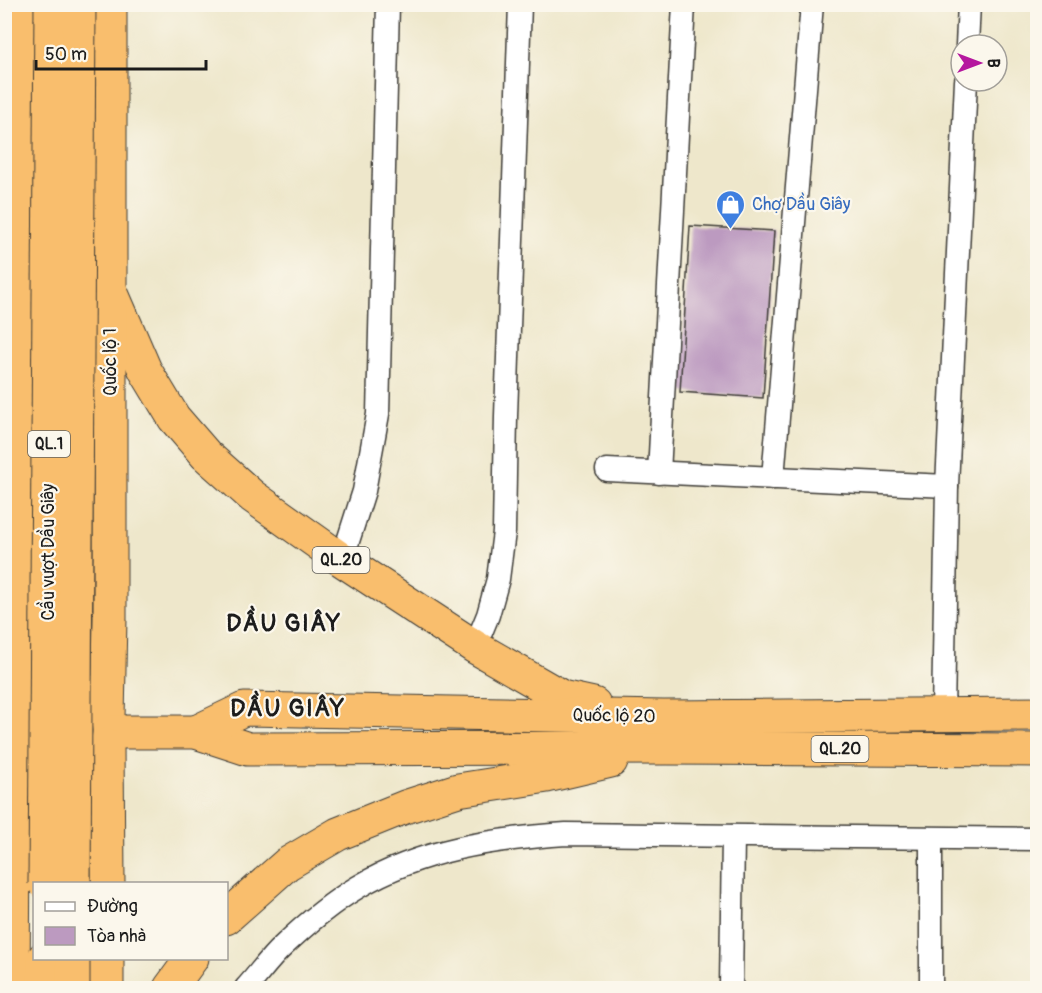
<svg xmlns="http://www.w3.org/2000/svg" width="1042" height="993" viewBox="0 0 1042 993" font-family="Pangolin,sans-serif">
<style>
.building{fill:#bc9ac0}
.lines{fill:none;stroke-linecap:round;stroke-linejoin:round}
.minor-casing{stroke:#3c3a36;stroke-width:25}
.highway-casing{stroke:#3c3a36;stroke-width:35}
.minor{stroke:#fff;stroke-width:22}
.highway{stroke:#f9be6d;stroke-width:33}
.highway-bridge-casing{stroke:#3c3a36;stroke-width:35;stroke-linecap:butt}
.highway-bridge{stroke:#f9be6d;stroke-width:33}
.labels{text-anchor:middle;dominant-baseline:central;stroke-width:4.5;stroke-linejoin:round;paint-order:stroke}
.shield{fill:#fbf7ec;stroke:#5f5e5a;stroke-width:1.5}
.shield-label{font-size:16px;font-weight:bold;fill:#1c1c1c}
.shop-label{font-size:18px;fill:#366cbe;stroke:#fbf7ec;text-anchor:start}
.street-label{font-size:18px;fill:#1c1c1c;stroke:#fbf7ec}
.district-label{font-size:24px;font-weight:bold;letter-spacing:1.5px;fill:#1c1c1c;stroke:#fbf7ec}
</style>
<rect width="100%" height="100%" fill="#fbf7ec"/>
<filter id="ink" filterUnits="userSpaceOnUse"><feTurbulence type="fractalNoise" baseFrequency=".0167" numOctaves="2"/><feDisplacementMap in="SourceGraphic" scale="12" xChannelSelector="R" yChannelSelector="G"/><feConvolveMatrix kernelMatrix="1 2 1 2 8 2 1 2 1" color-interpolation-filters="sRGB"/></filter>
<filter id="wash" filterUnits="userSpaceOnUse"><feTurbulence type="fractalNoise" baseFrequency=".008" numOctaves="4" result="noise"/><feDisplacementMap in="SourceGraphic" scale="24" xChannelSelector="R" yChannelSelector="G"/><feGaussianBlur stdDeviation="1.35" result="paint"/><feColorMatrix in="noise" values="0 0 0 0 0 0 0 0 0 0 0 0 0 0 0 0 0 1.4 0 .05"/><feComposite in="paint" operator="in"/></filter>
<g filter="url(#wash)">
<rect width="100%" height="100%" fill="#eee7cb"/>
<g id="blocks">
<path class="building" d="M690,226L774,231L763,398L680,392Z"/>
</g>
</g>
<g filter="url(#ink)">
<use href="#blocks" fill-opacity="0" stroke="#3c3a36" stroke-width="1.5"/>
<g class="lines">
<defs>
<g id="minor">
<path d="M967,45L969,4"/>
<path d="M607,470L947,486"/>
<path d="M659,473L684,4"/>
<path d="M773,478L812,4"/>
<path d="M342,560L364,491L378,414L388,4"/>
<path d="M475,647L488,615L498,579L504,532L506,416L520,4"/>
<path d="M943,715L947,486L966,81"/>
<path d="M246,988C258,975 269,959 282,947C305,925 331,903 358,887C421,849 494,839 566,834L1038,839"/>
<path d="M731,988L733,836"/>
<path d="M931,988V839"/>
</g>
<g id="highway">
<path d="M110,289L145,370L174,418L206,455L252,496L342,560L475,647L562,697L594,704"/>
<circle cx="63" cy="731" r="46"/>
<path d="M18,719L19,4"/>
<path d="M108,719L110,618V4"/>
<path d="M110,732H196L248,749L666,748L1038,750"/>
<path d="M196,732L244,709L664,717L1038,714"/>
<path d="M107,745L108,884"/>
<path d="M226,918L287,864L338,834L405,807L458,790L547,776L611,761"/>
<path d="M13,988L14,837L19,745"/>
<path d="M44,988V958"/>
<path d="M73,988V958"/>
<path d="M107,988V958"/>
<path d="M170,988L192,958"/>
</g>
</defs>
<use href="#minor" class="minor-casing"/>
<use href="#highway" class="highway-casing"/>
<use href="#minor" class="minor"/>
<use href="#highway" class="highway"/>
<defs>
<g id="highway-bridge">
<path d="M45,884L51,4"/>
<path d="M74,884L79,4"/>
</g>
</defs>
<use href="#highway-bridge" class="highway-bridge-casing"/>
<use href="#highway-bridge" class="highway-bridge"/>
</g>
</g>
<defs>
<symbol id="shop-pin" viewBox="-11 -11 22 30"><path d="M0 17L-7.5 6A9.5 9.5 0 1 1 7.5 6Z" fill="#3f7fe0" stroke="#fbf7ec"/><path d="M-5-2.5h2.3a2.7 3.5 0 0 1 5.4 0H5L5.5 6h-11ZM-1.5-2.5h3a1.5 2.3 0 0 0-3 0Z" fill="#fff"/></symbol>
</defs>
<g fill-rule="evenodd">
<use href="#shop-pin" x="714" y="188" width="33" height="45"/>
</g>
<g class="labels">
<g class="shield">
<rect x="28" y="431" width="42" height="26" rx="4.5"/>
<rect x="312.5" y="547" width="57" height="26" rx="4.5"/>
<rect x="811.5" y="736" width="57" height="26" rx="4.5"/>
</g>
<g class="shield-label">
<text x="49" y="444">QL.1</text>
<text x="341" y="560">QL.20</text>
<text x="840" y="749">QL.20</text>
</g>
<g class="shop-label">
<text x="752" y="204">Chợ Dầu Giây</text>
</g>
<g class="street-label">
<text transform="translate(110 362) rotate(-90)">Quốc lộ 1</text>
<text transform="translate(48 552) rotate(-90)">Cầu vượt Dầu Giây</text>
<text transform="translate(614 716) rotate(1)">Quốc lộ 20</text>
</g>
<g class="district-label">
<text x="284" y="623">DẦU GIÂY</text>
<text x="288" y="708">DẦU GIÂY</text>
</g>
</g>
<rect width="1042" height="993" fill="none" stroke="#fbf7ec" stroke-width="24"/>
<rect x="33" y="882" width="195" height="78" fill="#fbf7ec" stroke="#a29f99" stroke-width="1.5"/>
<rect x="45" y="902" width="30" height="9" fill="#ffffff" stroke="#a29f99" stroke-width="1.5"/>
<text x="87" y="912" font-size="18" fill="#1c1c1c">Đường</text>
<rect x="45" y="927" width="30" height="18" fill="#bc9ac0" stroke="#a29f99" stroke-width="1.5"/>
<text x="87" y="942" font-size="18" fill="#1c1c1c">Tòa nhà</text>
<g transform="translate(979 63) rotate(90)"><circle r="28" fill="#fbf7ec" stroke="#a29f99" stroke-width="1.5"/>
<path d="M0-4.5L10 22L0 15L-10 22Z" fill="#b5179e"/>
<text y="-9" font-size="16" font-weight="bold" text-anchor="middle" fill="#1c1c1c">B</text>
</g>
<path d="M36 60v9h170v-9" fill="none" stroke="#1c1c1c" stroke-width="3"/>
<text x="45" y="60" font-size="18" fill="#1c1c1c" stroke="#fbf7ec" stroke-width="4.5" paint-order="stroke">50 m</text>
</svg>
